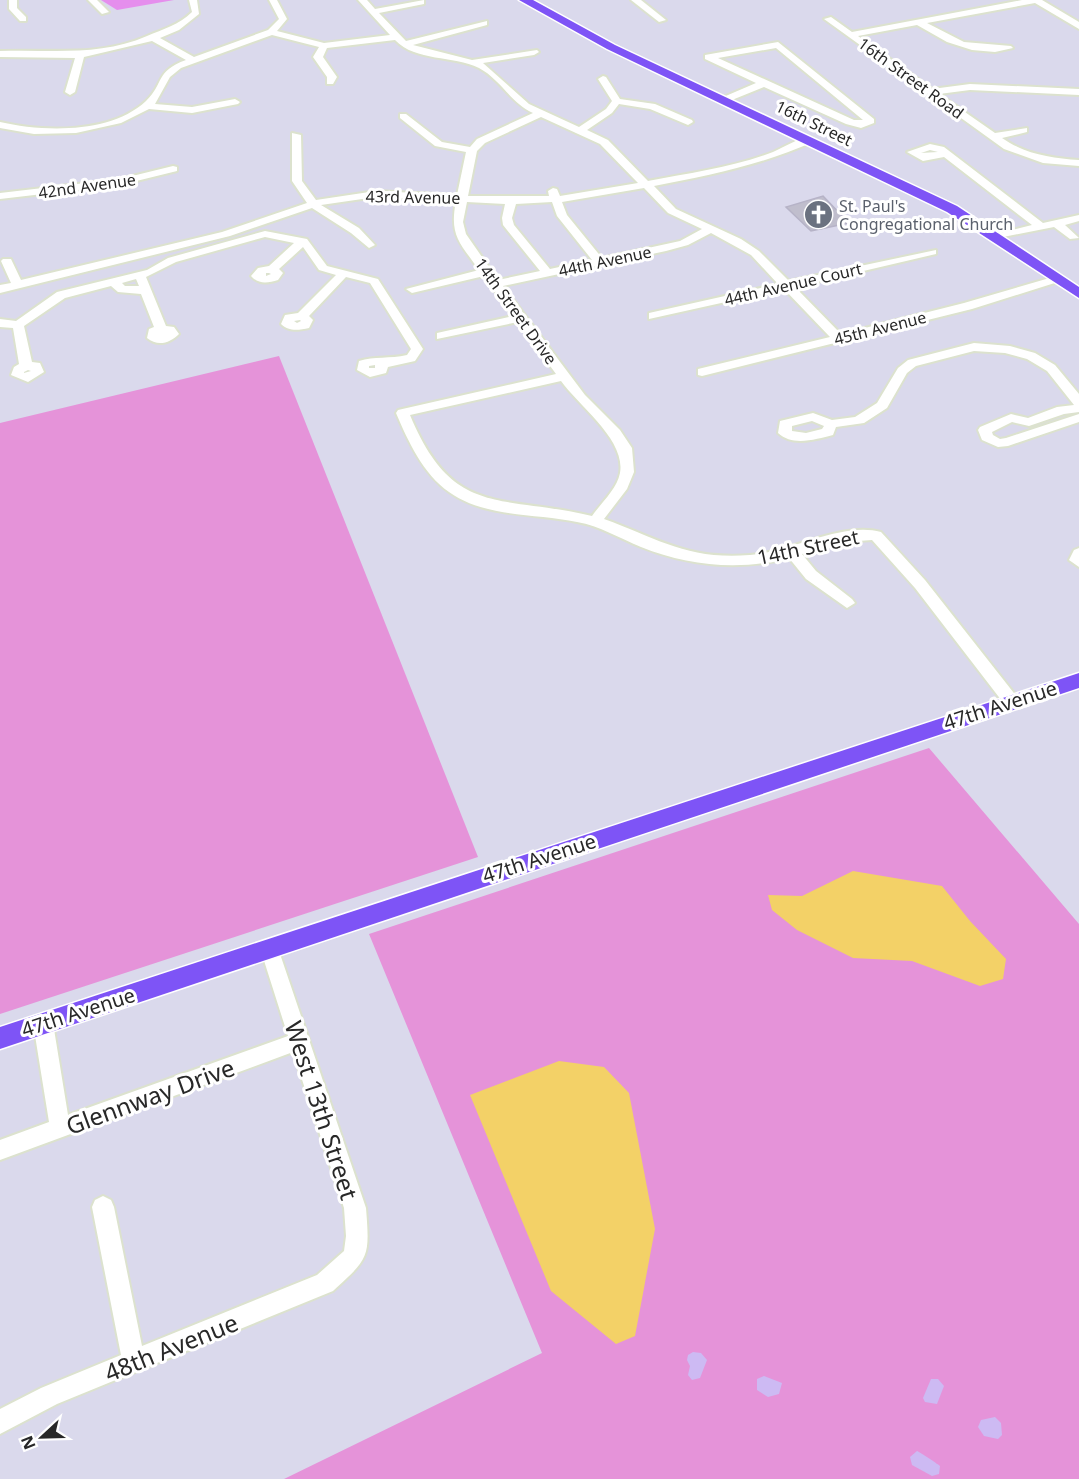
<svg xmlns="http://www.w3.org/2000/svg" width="1079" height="1479" viewBox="0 0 1079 1479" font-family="'Noto Sans',sans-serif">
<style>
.green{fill:#e593d9}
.sand{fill:#cdbaf3}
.pitch{fill:#e58eed}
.water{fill:#f3d167}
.building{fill:#c0becd;stroke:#b6b3c7;stroke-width:1.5}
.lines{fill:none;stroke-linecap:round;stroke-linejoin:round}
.minor-casing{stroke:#dce2ce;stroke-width:4}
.major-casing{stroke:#fff;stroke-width:3}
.minor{fill:#fff;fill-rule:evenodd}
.major{fill:#7e54f6;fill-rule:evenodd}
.labels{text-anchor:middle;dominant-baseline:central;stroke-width:6;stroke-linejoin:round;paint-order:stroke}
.far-street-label{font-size:16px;fill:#282828;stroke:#fff}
.far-worship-label{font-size:16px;fill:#5b616d;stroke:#fff;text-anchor:start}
.street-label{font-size:20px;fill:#282828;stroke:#fff}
.near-street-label{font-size:24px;fill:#282828;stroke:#fff}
</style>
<rect width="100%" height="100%" fill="#dad9ec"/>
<g class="green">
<path d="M279,356L478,857L0,1014V423Z"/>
<path d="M929,748L1079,924V1479H284L542,1353L369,934Z"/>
</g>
<g class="sand">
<path d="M693,1352L701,1353L707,1360L700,1378L692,1380L688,1375L690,1366L687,1360L688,1355Z"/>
<path d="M764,1376L782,1383L779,1394L768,1397L757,1390V1379Z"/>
<path d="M931,1379H938L944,1386L937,1404L925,1402L923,1398Z"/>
<path d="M995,1417L1001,1423L1002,1435L998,1439L984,1436L978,1427L981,1420Z"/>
<path d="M917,1451C920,1452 939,1465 940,1466L939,1474L932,1476L912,1465L910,1457Z"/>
</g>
<path class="pitch" d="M101,0H174L117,10Z"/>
<g class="water">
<path d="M853,871L942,886L970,921L1006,959L1003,979L980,986L912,961L853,958L797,930L772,910L768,895L802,896Z"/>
<path d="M559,1061L604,1067L629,1093L655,1229L635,1336L616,1344L551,1291L470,1095Z"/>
</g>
<path class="building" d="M823,196L849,223L811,231L786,207Z"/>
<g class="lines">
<defs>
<g id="minor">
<path d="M9,0H17V8L26,17V21H20L9,9Z"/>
<path d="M88,0H97L109,12L102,14Z"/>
<path d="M189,0H197L199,14L179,30L160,38L194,57L268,30L279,19L269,0H277L287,19L277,31L324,43L390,35L358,0H367L375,9L424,0V4L379,13L406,41L487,21V25L413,45L472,60L537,50L539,52L534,55L483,63L529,104L579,127L606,109L612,101L598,79L603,76L606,77L620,99L655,104L692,120L693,122L688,125L650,109L619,104L612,113L587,130L608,140L648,181C690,173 734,167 773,152C785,147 800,136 813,138V142C761,165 708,176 654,186L676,209L741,239L759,251L789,281L936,250V254L795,287L841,334L964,303L1053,277H1061V281L972,309L702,376L698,375V369L830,337L784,289L649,319V313L778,284L751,255L711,233L688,245L666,251L503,286L585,395L620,430L632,448L634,472L627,489L604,519C659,539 687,560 750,555C790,552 843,521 881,532L925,580L1017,697L1019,701L1017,705H1005L915,588L872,540L844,542L802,554L816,571L852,599L855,603L847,608L806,579L789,558C740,571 688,566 641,547C619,538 600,526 577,522C536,513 485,518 449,492C423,474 408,441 396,413L398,410L556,374L518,322L437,339V333L513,316L484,276L412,293L406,289L479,270C460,243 449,236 456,201L376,197L321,205L359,228L375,245L369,248L351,233L312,208L230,236L0,293V285L11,283L1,261L3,259H11L21,280L222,232L307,203L292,181V133L301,135L302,181L316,200L376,191L457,195L466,152L435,146L400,118V114H406L442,142L470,147L477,139L533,113C511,103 500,79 479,68C453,55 416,62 395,40L327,48L323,57L337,77L333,84H327V77L313,57L319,47L272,35L181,68L170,77L155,104L192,107L235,99L240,102L238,104L192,113L149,109L121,123L76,133L34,134L0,128V122C43,132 111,134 146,101C164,84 155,71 186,60L152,41L84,57L75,92L70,95L65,92L75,58L0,57V51C51,49 99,57 147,36C163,29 179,25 192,12ZM541,117L600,144L638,183L560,196L557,189L553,188L548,191L549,196H468L477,151L485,143ZM644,188L668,213L702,229L680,241L602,258L567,215L562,202ZM467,202L505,204L502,218L503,225L540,271L498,280L466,234L463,222ZM552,202L557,216L592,260L550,269L514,225L512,218L516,204ZM561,381C579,406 626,440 620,473C617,489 601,503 592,516C501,494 453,519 410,415Z"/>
<path d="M631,0H641L666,20L659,22Z"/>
<path d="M1022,0H1042L1079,22V29L1035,3L927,23L964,42L1011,46L1013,48L995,52L972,50L947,42L917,25L858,36L932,89L970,84L1079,89V95L970,90L939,94L995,133L1027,128V132L1002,138C1025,154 1051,158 1079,160V166L1043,163L1004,149L824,19L831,17L852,32Z"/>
<path d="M778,42L874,119V123L861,128L846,124L764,87L727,102H721V98L756,83L705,59V55ZM776,48L863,120H854L718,58Z"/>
<path d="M930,144L944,147L1043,223L1079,215V221L1065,225L1079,238L1070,239L1054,227L993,239V235L1032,225L944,157L923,161L907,152ZM930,150L938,152L921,153Z"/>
<path d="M173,166L177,167V171L120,185L0,199V193L120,179Z"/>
<path d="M265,231L307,239L327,266L378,279L423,349L415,361L388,367L386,373L370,377L357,370L359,361C374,356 390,359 407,355L411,349L370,283L346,277L309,316L313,320L309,328C299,330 289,332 281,324L285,315L298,313L336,275L319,270L303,247L279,269L283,273L278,280C268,283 259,285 251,276L258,268L269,266L294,243L265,237L176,262L146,277L166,326L174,327L179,334C170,343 158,347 147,338L149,329L154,327L141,294L118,292L111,286L65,298L24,326L32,362L40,363L44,372L28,382L11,375L14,367L19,364L13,328L0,327V319L16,321L57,292L147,270L168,258ZM266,273H269L271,274L266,276ZM136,279L139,286H125L122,283ZM294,321L300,320L301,321L297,323ZM375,365V368H369V366ZM28,370L31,371L24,373V372Z"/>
<path d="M974,343L1010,346L1035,353L1055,365L1079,394V412L1064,414L1029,426L1012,422L992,432L993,435L1000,439L1006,438L1079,414V422L1008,446L998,447L982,440L978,430L980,427L1011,414L1028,418L1057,407L1074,405L1047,371L1027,359L1005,353L974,351L916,366L907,373L887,408L864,423L836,427L833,435C816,439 793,447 778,433L780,421L813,413L832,420L855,417L877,403L898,368L908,360ZM812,421L824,426L822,429L806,433L792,431V426Z"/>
<path d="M1079,548V567L1069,560L1074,550Z"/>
<path d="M269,940L276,942L278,948L366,1208C370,1258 369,1258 333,1291L57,1404L0,1434V1409L41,1388L121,1355L92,1207L95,1200L103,1196L111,1200L114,1207L142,1346L317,1275L344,1251L346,1236L344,1208L293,1052L0,1160V1140L49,1122L33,1023L36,1017L43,1014L50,1017L53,1023L68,1115L288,1036L260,948L262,942Z"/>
</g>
<g id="major">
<path d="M519,0H533L615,45L957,206L1079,287V298L947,212L607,49Z"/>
<path d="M1079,673V688L0,1049V1027Z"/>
</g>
</defs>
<use href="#minor" class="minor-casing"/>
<use href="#major" class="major-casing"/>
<use href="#minor" class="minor"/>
<use href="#major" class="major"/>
</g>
<defs>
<symbol id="church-disc" viewBox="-11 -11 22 22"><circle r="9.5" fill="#6b7280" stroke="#fff"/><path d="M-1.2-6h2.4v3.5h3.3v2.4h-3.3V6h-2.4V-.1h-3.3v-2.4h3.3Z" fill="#fff"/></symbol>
</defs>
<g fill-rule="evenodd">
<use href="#church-disc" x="802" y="198" width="33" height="33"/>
</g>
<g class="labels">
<g class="far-street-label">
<text transform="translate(911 78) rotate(36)">16th Street Road</text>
<text transform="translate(814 123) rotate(26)">16th Street</text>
<text transform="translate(87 186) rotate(-8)">42nd Avenue</text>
<text transform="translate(413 197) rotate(1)">43rd Avenue</text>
<text transform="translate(605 261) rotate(-12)">44th Avenue</text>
<text transform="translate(793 284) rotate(-13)">44th Avenue Court</text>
<text transform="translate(516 311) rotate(54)">14th Street Drive</text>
<text transform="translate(880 328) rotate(-14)">45th Avenue</text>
</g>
<g class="far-worship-label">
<text x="839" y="206">St. Paul's<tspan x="839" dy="18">Congregational Church</tspan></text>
</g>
<g class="street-label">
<text transform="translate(808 547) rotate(-12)">14th Street</text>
<text transform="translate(1000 705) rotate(-18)">47th Avenue</text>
<text transform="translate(539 858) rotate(-18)">47th Avenue</text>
<text transform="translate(78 1012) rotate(-18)">47th Avenue</text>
</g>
<g class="near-street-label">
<text transform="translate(150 1096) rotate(-20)">Glennway Drive</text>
<text transform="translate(322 1110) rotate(72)">West 13th Street</text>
<text transform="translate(171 1347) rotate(-22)">48th Avenue</text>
</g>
</g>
<g transform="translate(42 1437) rotate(248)" stroke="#ffffff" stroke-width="4.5" paint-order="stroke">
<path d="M0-4.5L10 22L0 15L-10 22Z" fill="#282828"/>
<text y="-9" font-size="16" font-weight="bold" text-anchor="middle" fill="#282828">N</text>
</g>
</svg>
